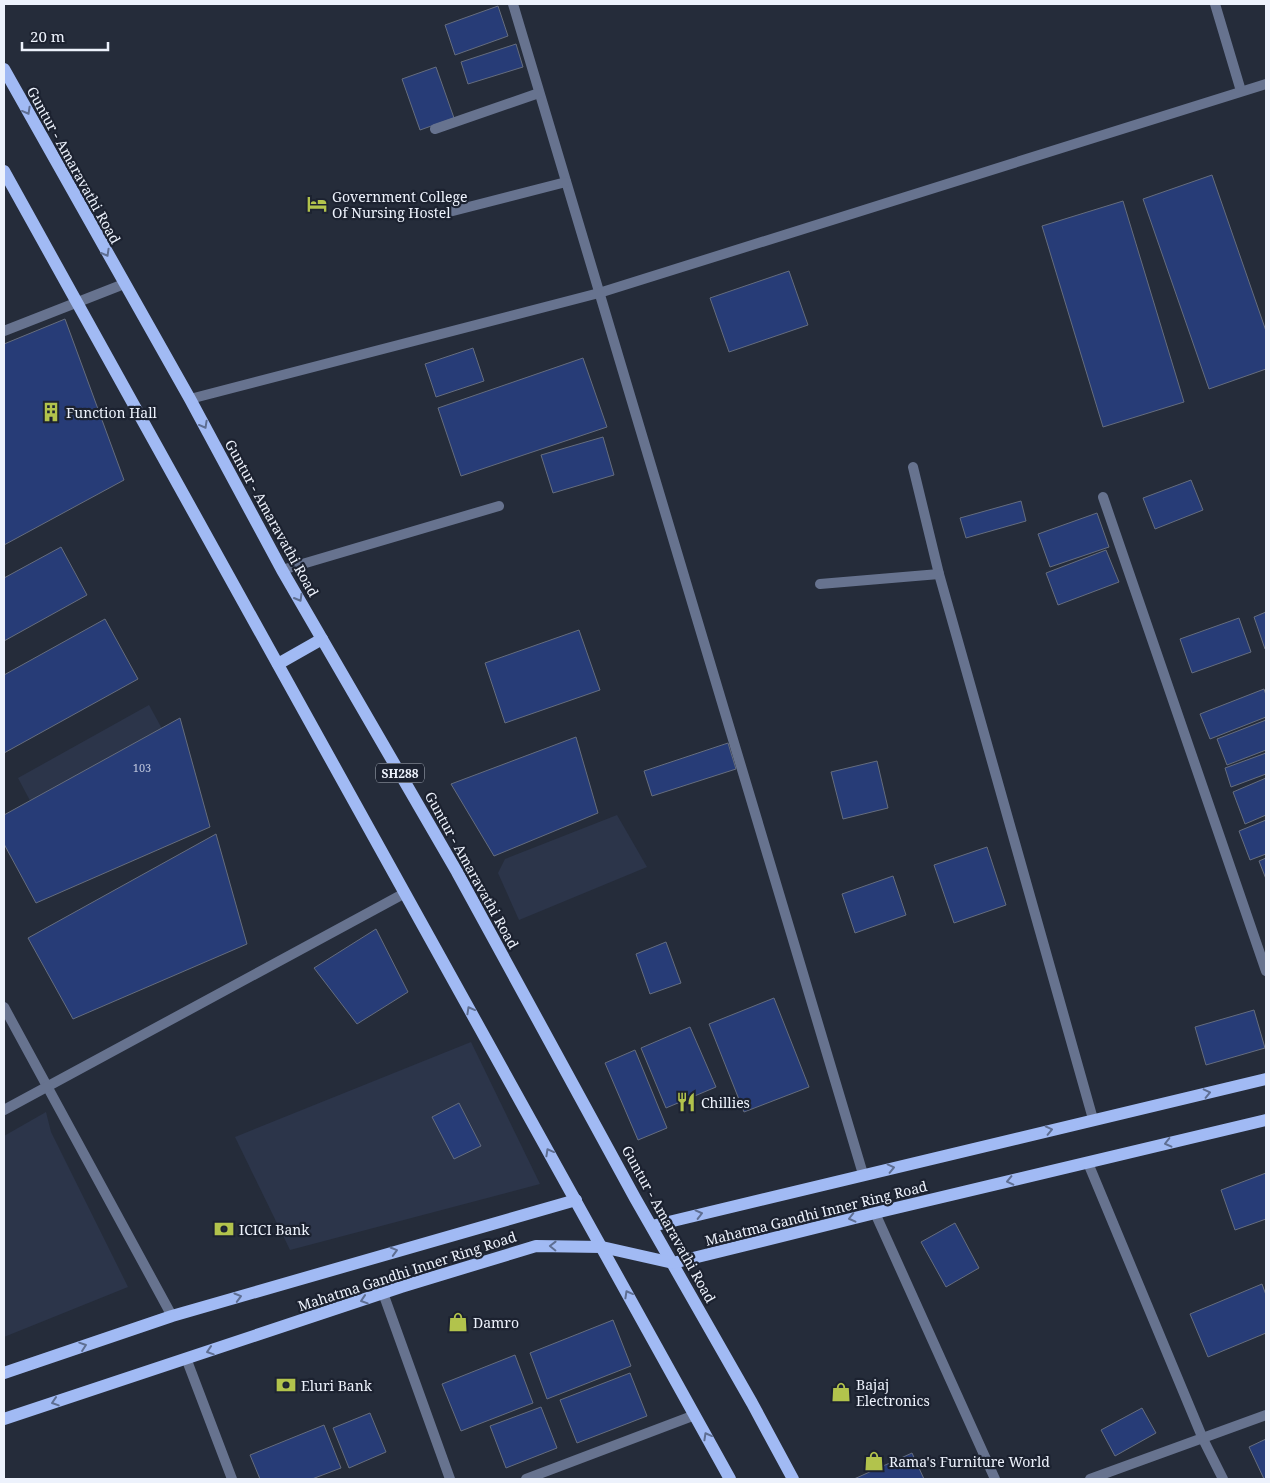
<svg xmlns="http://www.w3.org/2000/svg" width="1270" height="1483" viewBox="0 0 1270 1483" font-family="'Noto Serif',serif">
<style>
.built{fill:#2c354a}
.building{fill:#273c77;stroke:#656d7e}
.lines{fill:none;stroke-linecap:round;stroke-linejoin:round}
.minor{stroke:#67738f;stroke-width:10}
.primary{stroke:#a1baf4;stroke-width:12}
.oneway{stroke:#5e6e92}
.labels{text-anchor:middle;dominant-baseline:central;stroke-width:4.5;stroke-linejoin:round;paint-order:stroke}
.number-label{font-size:11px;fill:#bcc4db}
.shield{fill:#1c2230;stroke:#aeb4bf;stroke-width:1}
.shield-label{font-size:12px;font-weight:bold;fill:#edf2fc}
.street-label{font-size:14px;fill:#edf2fc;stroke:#1c2230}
.poi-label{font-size:14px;fill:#edf2fc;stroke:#1c2230;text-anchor:start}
</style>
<rect width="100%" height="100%" fill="#252c3a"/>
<g class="built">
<path d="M149,705L183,767L51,840L18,778Z"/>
<path d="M617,815L647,867L519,920L498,873L505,859Z"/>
<path d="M471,1042L540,1184L290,1250L235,1137Z"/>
<path d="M46,1112L51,1132L128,1287L4,1337V1136Z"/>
</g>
<g class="building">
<path d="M498,6L508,36L455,55L445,25Z"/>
<path d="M516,44L523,67L468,84L461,62Z"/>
<path d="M436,67L454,118L420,130L402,79Z"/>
<path d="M1212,175L1266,331V369L1209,389L1143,199Z"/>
<path d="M1123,201L1184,402L1103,427L1042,226Z"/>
<path d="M789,271L808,325L729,352L710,298Z"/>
<path d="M65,319L124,480L4,545V344Z"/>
<path d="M473,348L484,381L436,397L425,364Z"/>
<path d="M583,358L607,427L461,476L438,408Z"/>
<path d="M603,437L614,475L553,493L541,455Z"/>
<path d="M1191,480L1203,510L1155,529L1143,498Z"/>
<path d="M1021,501L1026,521L966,538L960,518Z"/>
<path d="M1097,513L1109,547L1050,567L1038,534Z"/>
<path d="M61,547L87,595L4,641V578Z"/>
<path d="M1106,550L1119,582L1058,605L1046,573Z"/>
<path d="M1266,612V649H1265L1254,617Z"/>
<path d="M1239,618L1251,652L1192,673L1180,639Z"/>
<path d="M105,619L138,679L4,753V675Z"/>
<path d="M579,630L600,690L505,723L485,663Z"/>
<path d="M1264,689L1266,695V717L1210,739L1200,714Z"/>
<path d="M180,718L210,827L36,903L4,844V815Z"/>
<path d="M1266,720V750L1227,765L1217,739Z"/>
<path d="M576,737L598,813L494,856L451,784Z"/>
<path d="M728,743L736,769L652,796L644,771Z"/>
<path d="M1266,753V774L1231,787L1225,768Z"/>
<path d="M877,761L888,808L843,819L831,772Z"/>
<path d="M1266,778V815L1245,824L1233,792Z"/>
<path d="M1266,820V854L1250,860L1239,831Z"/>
<path d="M216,834L247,944L73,1019L28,938Z"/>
<path d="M987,847L1006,905L954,923L934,865Z"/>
<path d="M1266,858V879L1259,861Z"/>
<path d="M893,876L906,915L855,933L842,894Z"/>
<path d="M376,929L408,992L357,1024L314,968Z"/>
<path d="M666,942L681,983L650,994L636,954Z"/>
<path d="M774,998L809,1087L744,1112L709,1024Z"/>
<path d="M1254,1010L1265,1048L1206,1065L1195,1027Z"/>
<path d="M690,1027L716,1087L666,1108L641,1048Z"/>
<path d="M635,1050L667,1128L638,1140L605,1063Z"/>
<path d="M459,1103L481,1146L454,1159L432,1117Z"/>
<path d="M1266,1173V1219L1235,1230L1221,1190Z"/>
<path d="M955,1223L979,1268L946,1287L921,1242Z"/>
<path d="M1262,1284L1266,1295V1333L1208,1357L1190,1314Z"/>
<path d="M613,1320L631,1366L547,1399L530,1353Z"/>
<path d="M515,1355L533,1403L461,1431L442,1384Z"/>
<path d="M630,1373L647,1416L577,1443L560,1400Z"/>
<path d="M541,1407L557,1448L506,1468L490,1426Z"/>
<path d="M1142,1408L1156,1433L1115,1456L1101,1430Z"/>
<path d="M370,1413L386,1452L349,1468L333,1428Z"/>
<path d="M324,1425L341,1468L312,1479H260L250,1455Z"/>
<path d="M1266,1439V1479H1264L1249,1447Z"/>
<path d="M912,1453L924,1479H854Z"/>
</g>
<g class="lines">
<g class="minor">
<path d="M513,4L863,1174"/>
<path d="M1215,4L1241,91"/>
<path d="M435,129L539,93"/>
<path d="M449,212L566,182"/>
<path d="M4,331L124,284"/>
<path d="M190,399L599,293L1266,84"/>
<path d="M913,467L939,574L1093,1119"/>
<path d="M1103,497L1266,971"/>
<path d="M282,570L499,506"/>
<path d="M820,584L939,574"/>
<path d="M4,1007L172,1316"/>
<path d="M4,1110L405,893"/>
<path d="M1088,1163L1203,1439L1223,1479"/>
<path d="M875,1213L995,1479"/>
<path d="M383,1293L450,1479"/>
<path d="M186,1358L232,1479"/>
<path d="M526,1479L695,1415"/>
<path d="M1090,1479L1266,1415"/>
</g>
<g class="primary">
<path d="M4,69L190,399L282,570L457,872L635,1198L752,1403L793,1479"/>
<path d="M4,171L730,1479"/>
<path d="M278,664L322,639"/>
<path d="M652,1226L1266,1079"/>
<path d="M4,1373L172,1316L576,1200"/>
<path d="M4,1419L401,1287L536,1246L602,1247L673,1263L875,1213L1266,1120"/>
</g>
</g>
<defs><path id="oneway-chevron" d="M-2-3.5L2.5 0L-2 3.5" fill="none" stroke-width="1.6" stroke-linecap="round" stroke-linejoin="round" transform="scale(1.25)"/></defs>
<g class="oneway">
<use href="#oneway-chevron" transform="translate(27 111) rotate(61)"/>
<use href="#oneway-chevron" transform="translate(106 253) rotate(61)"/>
<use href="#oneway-chevron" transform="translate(204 425) rotate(61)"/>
<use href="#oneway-chevron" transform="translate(299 598) rotate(60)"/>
<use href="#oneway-chevron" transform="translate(470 1010) rotate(-119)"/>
<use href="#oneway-chevron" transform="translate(1207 1093) rotate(-13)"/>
<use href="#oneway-chevron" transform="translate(1049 1130) rotate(-13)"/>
<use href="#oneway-chevron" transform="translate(1168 1143) rotate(166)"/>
<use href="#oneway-chevron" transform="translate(549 1152) rotate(-119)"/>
<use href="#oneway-chevron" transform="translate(891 1168) rotate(-13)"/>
<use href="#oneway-chevron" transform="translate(1010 1181) rotate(167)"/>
<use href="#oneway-chevron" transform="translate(699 1214) rotate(-14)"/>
<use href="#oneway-chevron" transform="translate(852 1218) rotate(166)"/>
<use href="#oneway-chevron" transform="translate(553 1246) rotate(-179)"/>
<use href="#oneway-chevron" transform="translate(394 1251) rotate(-16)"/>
<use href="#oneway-chevron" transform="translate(628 1294) rotate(-119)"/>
<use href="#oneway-chevron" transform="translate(238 1297) rotate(-16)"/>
<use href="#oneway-chevron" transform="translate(364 1300) rotate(162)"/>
<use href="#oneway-chevron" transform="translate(83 1346) rotate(-19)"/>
<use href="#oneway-chevron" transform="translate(210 1351) rotate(162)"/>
<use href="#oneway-chevron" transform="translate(55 1402) rotate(162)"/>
<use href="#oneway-chevron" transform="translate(707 1436) rotate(-119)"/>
</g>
<defs>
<symbol id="hotel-bare" viewBox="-9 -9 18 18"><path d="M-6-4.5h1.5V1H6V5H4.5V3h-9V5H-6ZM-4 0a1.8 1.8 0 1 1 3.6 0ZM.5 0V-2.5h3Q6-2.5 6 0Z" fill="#b2c34c" stroke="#1c2230" stroke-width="2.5" paint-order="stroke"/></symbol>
<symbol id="building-bare" viewBox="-9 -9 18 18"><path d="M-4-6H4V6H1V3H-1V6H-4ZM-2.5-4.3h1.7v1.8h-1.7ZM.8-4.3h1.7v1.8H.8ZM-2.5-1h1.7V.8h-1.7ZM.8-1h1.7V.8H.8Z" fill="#b2c34c" stroke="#1c2230" stroke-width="2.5" paint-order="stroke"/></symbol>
<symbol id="restaurant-bare" viewBox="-9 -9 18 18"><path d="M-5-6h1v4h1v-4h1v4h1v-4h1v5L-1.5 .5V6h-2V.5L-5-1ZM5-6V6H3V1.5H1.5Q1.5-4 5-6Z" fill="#b2c34c" stroke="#1c2230" stroke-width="2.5" paint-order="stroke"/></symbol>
<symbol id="bank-bare" viewBox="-9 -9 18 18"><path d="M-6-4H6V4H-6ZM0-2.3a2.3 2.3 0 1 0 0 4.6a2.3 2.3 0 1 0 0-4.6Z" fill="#b2c34c" stroke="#1c2230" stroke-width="2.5" paint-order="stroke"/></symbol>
<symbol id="shop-bare" viewBox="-9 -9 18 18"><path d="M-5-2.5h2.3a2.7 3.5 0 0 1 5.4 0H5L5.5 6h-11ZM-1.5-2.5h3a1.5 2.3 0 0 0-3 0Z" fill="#b2c34c" stroke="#1c2230" stroke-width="2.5" paint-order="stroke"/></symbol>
</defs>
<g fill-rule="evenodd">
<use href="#hotel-bare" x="303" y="190" width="28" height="28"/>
<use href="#building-bare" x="37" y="398" width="28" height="28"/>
<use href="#restaurant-bare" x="672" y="1088" width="28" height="28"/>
<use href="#bank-bare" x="210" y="1215" width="28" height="28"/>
<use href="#shop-bare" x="444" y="1308" width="28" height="28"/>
<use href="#bank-bare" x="272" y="1371" width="28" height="28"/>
<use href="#shop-bare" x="827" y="1378" width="28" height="28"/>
<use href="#shop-bare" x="860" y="1447" width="28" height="28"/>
</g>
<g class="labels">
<g class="number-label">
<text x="142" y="767">103</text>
</g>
<rect class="shield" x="376" y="763.5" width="48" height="19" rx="4"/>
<g class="shield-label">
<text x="400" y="773">SH288</text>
</g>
<g class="street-label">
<text transform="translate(74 165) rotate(61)">Guntur - Amaravathi Road</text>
<text transform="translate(272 518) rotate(61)">Guntur - Amaravathi Road</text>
<text transform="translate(472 870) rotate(61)">Guntur - Amaravathi Road</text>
<text transform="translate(816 1213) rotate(-14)">Mahatma Gandhi Inner Ring Road</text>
<text transform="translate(669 1224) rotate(61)">Guntur - Amaravathi Road</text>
<text transform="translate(407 1271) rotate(-18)">Mahatma Gandhi Inner Ring Road</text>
</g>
<g class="poi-label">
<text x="332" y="196">Government College<tspan x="332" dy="16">Of Nursing Hostel</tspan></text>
<text x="66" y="412">Function Hall</text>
<text x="701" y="1102">Chillies</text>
<text x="239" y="1229">ICICI Bank</text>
<text x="473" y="1322">Damro</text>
<text x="856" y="1384">Bajaj<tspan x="856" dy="16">Electronics</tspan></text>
<text x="301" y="1385">Eluri Bank</text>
<text x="889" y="1461">Rama's Furniture World</text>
</g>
</g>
<rect width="1270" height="1483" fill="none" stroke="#edf2fc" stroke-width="10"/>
<path d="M22 42v8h86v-8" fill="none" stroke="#edf2fc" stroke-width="2.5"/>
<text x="30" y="42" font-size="15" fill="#edf2fc" stroke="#1c2230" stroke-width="4" paint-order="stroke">20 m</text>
</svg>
